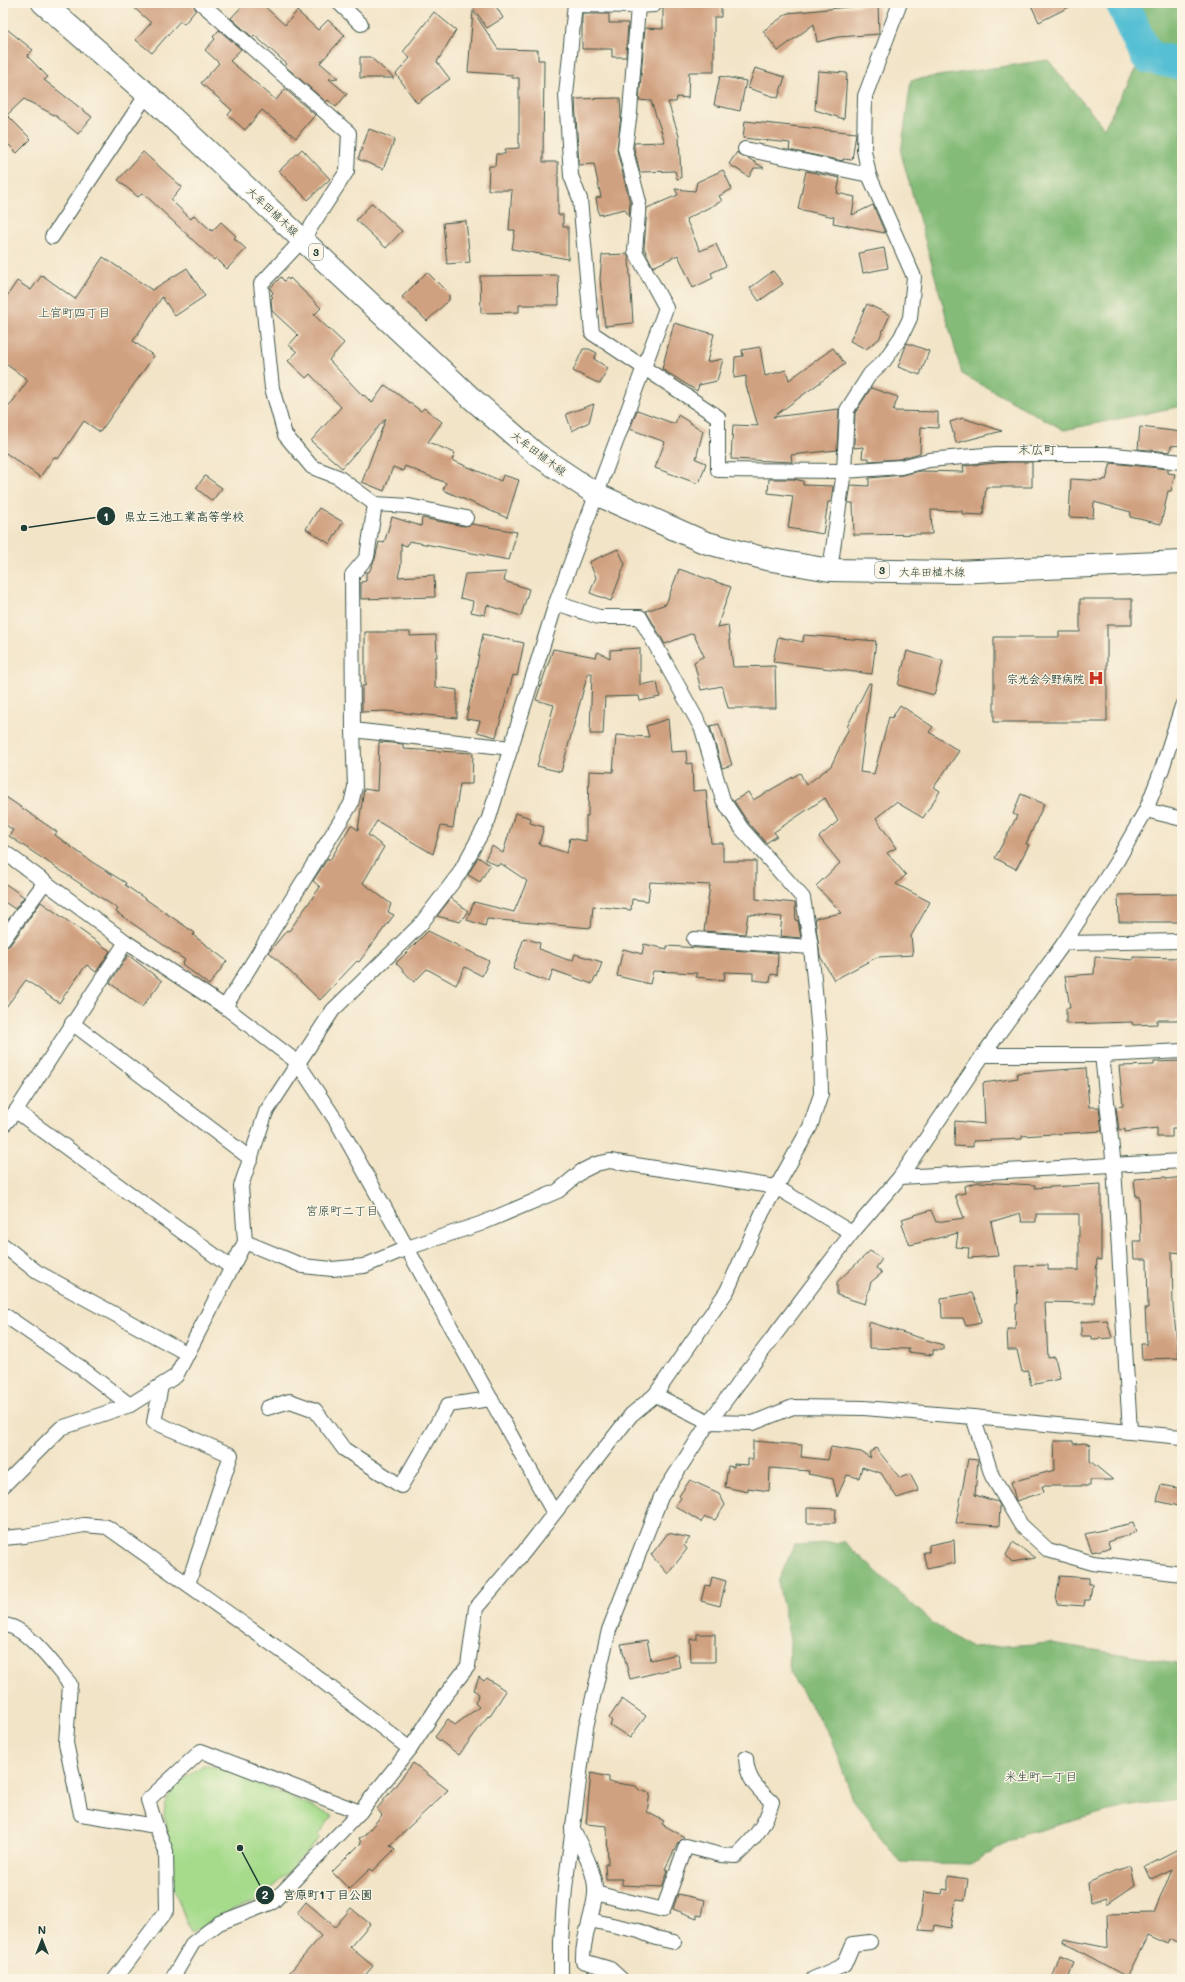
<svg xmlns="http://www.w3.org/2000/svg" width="1185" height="1982" viewBox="0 0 1185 1982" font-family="Mali,'Klee One',sans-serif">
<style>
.green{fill:#a6db8c;stroke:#628c60}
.forest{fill:#84bb78;stroke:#527c56}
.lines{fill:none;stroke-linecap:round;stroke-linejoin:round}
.river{stroke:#56bfd3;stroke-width:33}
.building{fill:#d0a180}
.minor-casing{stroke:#3f564a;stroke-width:16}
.primary-casing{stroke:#3f564a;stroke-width:24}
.minor{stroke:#fff;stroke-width:14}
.primary{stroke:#fff;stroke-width:22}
.labels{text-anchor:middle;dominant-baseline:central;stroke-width:3;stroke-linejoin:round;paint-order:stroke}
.shield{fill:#fcf5e5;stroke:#617469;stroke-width:1}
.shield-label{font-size:10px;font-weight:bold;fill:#1f3d34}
.street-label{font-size:11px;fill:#1f3d34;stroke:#fcf5e5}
.poi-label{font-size:11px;font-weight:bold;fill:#1f3d34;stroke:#fcf5e5;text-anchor:end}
.neighbourhood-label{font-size:12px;fill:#1f3d34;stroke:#fcf5e5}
.quarter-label{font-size:13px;fill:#1f3d34;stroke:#fcf5e5}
.leader{fill:none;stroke:#1f3d34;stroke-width:1.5}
.callout-dot{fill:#1f3d34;stroke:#fcf5e5;stroke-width:1.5}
.mark-label{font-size:12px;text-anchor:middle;font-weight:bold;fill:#fff}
.callout-label{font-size:12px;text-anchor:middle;font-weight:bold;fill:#1f3d34;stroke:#fcf5e5;stroke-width:3;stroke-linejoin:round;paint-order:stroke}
</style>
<rect width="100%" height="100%" fill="#fcf5e5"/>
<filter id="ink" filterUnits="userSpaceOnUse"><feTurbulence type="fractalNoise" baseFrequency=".025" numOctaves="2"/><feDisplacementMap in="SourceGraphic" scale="8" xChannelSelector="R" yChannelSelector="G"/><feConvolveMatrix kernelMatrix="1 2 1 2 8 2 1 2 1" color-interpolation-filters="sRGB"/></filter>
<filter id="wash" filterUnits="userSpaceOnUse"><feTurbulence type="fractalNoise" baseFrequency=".012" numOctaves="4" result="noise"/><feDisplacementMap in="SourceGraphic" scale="16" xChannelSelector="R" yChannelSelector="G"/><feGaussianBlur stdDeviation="0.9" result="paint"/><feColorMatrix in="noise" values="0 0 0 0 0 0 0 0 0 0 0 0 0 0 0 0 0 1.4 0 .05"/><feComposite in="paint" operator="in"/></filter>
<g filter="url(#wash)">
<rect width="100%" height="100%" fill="#f2e4c7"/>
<path class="green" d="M203,1765L227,1769L333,1816L318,1834L319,1839L263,1898L234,1909L191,1933L172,1884L171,1857L164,1816L165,1805L171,1792L180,1782Z"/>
<g class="forest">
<path d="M1133,3H1182V406L1064,430L962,374L901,153L911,80L1048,60L1104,128L1151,42Z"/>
<path d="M844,1542L934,1624L971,1648L1051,1643L1182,1664V1799L1108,1811L1022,1835L970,1864L900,1862L853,1799L830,1736L789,1672L790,1640L778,1582L794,1545Z"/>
</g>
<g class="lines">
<path class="river" d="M1122,3L1147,57L1182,64"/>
</g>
<g id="blocks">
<g class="building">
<path d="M129,3H193L196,10L184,24L180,21L152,53L136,40L151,23Z"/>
<path d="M245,3H261L285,25L297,11L318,30L328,20L345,35L320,63L338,78L329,79L347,94L336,107L328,100L326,102L285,66L287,64L254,35L252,37L231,18Z"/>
<path d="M470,3H494L503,18L487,28Z"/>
<path d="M663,3H721V17H714V72H689L688,98L677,97L676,102H668L679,136L681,178L677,179L675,171L640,172L634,148V143L665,142L651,101L639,100L645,28L663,29Z"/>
<path d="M1030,3H1077L1039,22Z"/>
<path d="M878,4L879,34L838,37L817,42L814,24L778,51L763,31L788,13Z"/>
<path d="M473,11L498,49L538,50V60H544L543,162H558V215H563V227H568V259L512,249L515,230H509L512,190H488L489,166H495L496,154H505V149L519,148V78H512V75L468,72Z"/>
<path d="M434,12L456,30L437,62L450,79L417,103L396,74L410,58L403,52Z"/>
<path d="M582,14H609V23H628L626,57H612V49H582Z"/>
<path d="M3,26L33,50L27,56L48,77L44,80L92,117L78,134L56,116L24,99L7,115L31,139L17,153L3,139Z"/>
<path d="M219,30L241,49L230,61L276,100L285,89L315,115L296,138L262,110L245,130L228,115L232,110L201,83L219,63L205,50L215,39L213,37Z"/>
<path d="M360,57H370L394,78H360Z"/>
<path d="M755,68L785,77L778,98L748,88Z"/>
<path d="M818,71L847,73L844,119L815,110Z"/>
<path d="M720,76L746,81L740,111L714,105Z"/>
<path d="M620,98L621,116L617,150L630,203L629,217L625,209L599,215L596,198L601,197L594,164L579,165L575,99Z"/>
<path d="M745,121L856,133L852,160L843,159V161L789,150L790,143L743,138Z"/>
<path d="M369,129L395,139L383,169L358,159Z"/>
<path d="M302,149L330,179L308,200L279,171Z"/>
<path d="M143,152L182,187L171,200L191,219L194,215L212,231L221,222L236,236L234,238L246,249L227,269L216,258L214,260L143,193L138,197L118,180Z"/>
<path d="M737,152L740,156L748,158L764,168H754L749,177L729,164Z"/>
<path d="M723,170L732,189L719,196L722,201L686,219L700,251L716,244L726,266L711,273L713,278L693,288L678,255L653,267L644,248L647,208L678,195L675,189L695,191L697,182Z"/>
<path d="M806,171L840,178L837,193L855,197L852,215L873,205L885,233L833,223L834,217L798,209Z"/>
<path d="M372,203L402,231L386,248L356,220Z"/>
<path d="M466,221L470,262L447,264L443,223Z"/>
<path d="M884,248L888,268L863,273L859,253Z"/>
<path d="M627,254L629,259L633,323L605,326L600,279L602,255Z"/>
<path d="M103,257L152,290L187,268L205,296L175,316L162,297L133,341L154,356L100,432L84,421L58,459L54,457L40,477L3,451V415L28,380L3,362V302L17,281L31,290L42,275L75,299Z"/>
<path d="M773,271L783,284L759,301L750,288Z"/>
<path d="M427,272L449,294V300L427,321L402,297Z"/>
<path d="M558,275L559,305H519V312L481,313L480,276Z"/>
<path d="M281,277L284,281L287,278L289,280L290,278L321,308L314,315L344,343L329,360L363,396L364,395L372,403L385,385L421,411L424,408L442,422L428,442L455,453L452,460L501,481L503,475L519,480L507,518L443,490L446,483L405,466L403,471L393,467L384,491L362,482L386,418L342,468L311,441L341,407L310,374L306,378L288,361L297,352L289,345L298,335L272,311L271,299L273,297L271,295L273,293L270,288Z"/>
<path d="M867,304L890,315L879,339L866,349L850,341Z"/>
<path d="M674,323L714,334L707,362L723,359L717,381L699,385L697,391L662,369Z"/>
<path d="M907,343L929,351L920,375L898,367Z"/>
<path d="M760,347L765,376L786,370L789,380L833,348L845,364L773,417L839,409L837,450L791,455L792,462L731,459L733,425L758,426L746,385V376L734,378L735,357L743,356L742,350Z"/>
<path d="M583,349H589L597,353L594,359L608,368L600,384L573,371Z"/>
<path d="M871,388L898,397L893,411L938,412V428L921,427L920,453L899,459L869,461V458H862L863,447L854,448L855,413Z"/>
<path d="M594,404L589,422L572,431L566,414Z"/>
<path d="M637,410L675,424L678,415L703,431L696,459L706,463L699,484L655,468L665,442L630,429Z"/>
<path d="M963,418L1002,431L956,443L950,422Z"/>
<path d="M1140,427L1182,432V445L1171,446L1170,452L1138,449Z"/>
<path d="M1009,462H1032V487H986L983,515L962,514V511L931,510L932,534L854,535L853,503H848L851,485L869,486V478L902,475L920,471L964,472L963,466Z"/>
<path d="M1111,463L1168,469V473L1175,474L1171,491H1168L1161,524L1130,517L1131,512L1094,502L1093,518L1069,517L1071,479L1103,481L1104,479L1106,480Z"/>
<path d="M205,476L222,488L212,501L196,488Z"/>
<path d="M769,479H793L803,481V485L833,486L831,502H828L823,534L788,528L793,496L768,493Z"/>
<path d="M319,508L343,522L330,544L306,529Z"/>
<path d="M392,517L421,526L422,518L464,526L472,524L517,532L509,560L409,541L407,546L401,544V565L398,577L434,575L435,597L361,599V582L366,581V572H369L375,559L379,542L384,543Z"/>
<path d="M618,549L625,564L611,601L590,593L596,577L589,562Z"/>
<path d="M679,569L731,587L717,627L728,625L733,667L775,666L776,708H728L722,686L701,690L694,662L704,656L693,633L665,644L646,611L666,604Z"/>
<path d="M506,572L504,581L529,589L521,616L487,605L485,615L471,612L473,601L460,598L465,574Z"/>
<path d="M1080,599H1132V625H1107V722H994V637H1059V632H1080Z"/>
<path d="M365,632H410V636L436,635L437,657H435V687L457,690V718L385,711L362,712V686H365Z"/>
<path d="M483,634L524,643L517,676L513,675L496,737L477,732L480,721L466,719Z"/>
<path d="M804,635L876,641L872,674L773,662L778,637L803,642Z"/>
<path d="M640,648V685L657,682L660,697L640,701L639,696L605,697L603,734H590L592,673H588L561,772L537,766L554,705L536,700L553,649L596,657L598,652L610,658V650Z"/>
<path d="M907,651L943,661L934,695L898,685Z"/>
<path d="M869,683H871L860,772L874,774L889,717L892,718L900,705L933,727L929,732L959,751L934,787L940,791L923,818L896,802L876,818L896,848L887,853L906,875L896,884L930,902L911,936L913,955L877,957L834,980L820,956L815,918L842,913L816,886L840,863L819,837L838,821L825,798L774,832L777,836L766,843L749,824L734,801L748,792L753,800L800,773L806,785L831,766L849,728L847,727Z"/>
<path d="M668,719L671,752L686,751L687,764L692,763L693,791L706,790L711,843H723V861H756V899L795,903L796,921L798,920L801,938L780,936L782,917L748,914L745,934L704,931L710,885L650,882L648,901L632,899L631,910L593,906L591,928L487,919L485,926L467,920L474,902L514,912L527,881L500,863L498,866L485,859L492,846L503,853L515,813L531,818L530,823L544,827L539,844L567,853L570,838L586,841V816H588L589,771L613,772L616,735L649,737L646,726Z"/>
<path d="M719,724L732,765L722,768L710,726Z"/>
<path d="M379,742L403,744V749L473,753L472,784H460L453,828L441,826L433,854L377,821L368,835L384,847L363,883L391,904L388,912L394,915L359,962L357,961L320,1000L269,952L287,930L289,931L320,887L313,881L328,858L330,860L351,825L358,830L364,789L377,791Z"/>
<path d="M1021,794L1044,804L1026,844L1029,845L1016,869L995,858L1017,816L1013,814Z"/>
<path d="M3,795L57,832L55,835L92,862L126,883L125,885L195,933L193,935L227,961L209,985L182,964L185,960L116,912L118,909L9,836L13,830L3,823Z"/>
<path d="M478,857L490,865L480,882L468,875Z"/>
<path d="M3,882L24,897L15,909L3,901Z"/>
<path d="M1182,894V922H1119L1118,895Z"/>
<path d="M451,898L468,911L460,922L437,916Z"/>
<path d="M41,902L110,951L96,972L87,965L84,968L59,1003L26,980L3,1011V948L10,945Z"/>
<path d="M428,931L489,961L482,976L465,967L456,985L427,969L414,982L396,963Z"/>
<path d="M524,938L540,943L539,949L568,960H573L575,954L602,962L597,978L595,977L592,984L553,970L549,982L513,969Z"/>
<path d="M644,944L667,949V946L778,953L777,975L771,974L770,982L753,980V973L725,972L724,980L696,977L697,973L653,971L650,984L617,976L623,949L642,954Z"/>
<path d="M128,955L162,981L142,1007L110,983Z"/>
<path d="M1095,957L1133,960V957L1182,958V1020H1157V1024L1133,1025L1132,1022L1066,1024V1008H1070L1065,976L1094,974Z"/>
<path d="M1180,1061V1128H1172V1137H1157V1128L1125,1132V1129L1119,1130L1116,1107L1123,1106L1119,1066L1154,1065V1062Z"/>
<path d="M1086,1068L1089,1107H1099L1102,1131L1022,1136V1139L973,1141V1147L954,1146L955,1121L985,1124L983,1083L1018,1078L1017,1073Z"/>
<path d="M1166,1177L1167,1179L1182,1177V1253L1172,1252L1173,1307L1179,1358L1142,1359L1141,1344H1147L1145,1308H1148L1147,1259H1134L1133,1241H1141L1139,1196L1136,1197L1134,1179Z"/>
<path d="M979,1182L1035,1185V1188L1101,1184V1260L1097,1259L1094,1303L1045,1302L1048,1358L1055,1357L1060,1379L1031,1385L1028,1371L1022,1372L1017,1350H1008L1007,1329H1015L1016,1304H1018L1016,1266L1048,1265V1270H1079V1214H1036V1222H1022L1020,1213L991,1222L998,1256L968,1258L969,1248L956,1247L958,1233L910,1245L902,1225L904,1223L902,1219L931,1210L936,1222L964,1218L955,1195L965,1193L964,1186Z"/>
<path d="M870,1251L882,1259L876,1268L882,1273L871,1282L865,1304L837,1295V1282Z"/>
<path d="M972,1293L979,1310L981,1323L966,1326L963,1318H942L941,1298Z"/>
<path d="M1107,1320L1112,1338L1092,1339V1336H1081V1322Z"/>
<path d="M869,1322L943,1345V1350H933V1355L908,1352L909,1349L869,1348Z"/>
<path d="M753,1441L802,1445L801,1457L828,1460L831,1447L861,1452L871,1458L869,1453L876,1448L900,1478L910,1474L919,1491L897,1498L881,1473L862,1467L859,1478L847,1475L837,1497L833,1479L808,1474L809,1471L770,1468L769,1491L748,1488V1492L725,1487L728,1466L734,1467V1464L748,1465V1459H753Z"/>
<path d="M1054,1441H1073V1444L1085,1443L1090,1445V1461L1113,1480H1090V1486H1042L1044,1492L1016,1501L1011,1482L1055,1470Z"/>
<path d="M968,1459L978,1460L975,1495L998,1502L1000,1506L999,1526L956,1523Z"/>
<path d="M690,1480L719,1493L725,1505L715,1520L705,1517L701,1522L675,1506L681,1498L679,1496Z"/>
<path d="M1161,1485L1182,1489L1179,1506L1157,1501Z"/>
<path d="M807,1508L836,1509L835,1523H807Z"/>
<path d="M1133,1523L1136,1532L1108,1542L1110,1548L1092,1552L1085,1534Z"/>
<path d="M668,1533L690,1538L684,1545L687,1549L668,1574L651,1555Z"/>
<path d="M954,1540L955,1563L927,1569L923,1552H929V1545Z"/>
<path d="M1013,1542L1035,1558L1012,1562L1006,1555Z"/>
<path d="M1060,1576L1089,1578V1584H1092L1090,1600H1085L1084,1606L1057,1604L1056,1599Z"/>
<path d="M712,1577L726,1581L720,1606L701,1601L705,1585L710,1586Z"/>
<path d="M697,1634H715V1662H691L690,1639H697Z"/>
<path d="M647,1640L651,1660L677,1654L680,1667L630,1679L621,1644Z"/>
<path d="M479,1677L484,1681L487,1678L506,1691L489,1717L488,1716L459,1755L435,1737L448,1719L455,1725L479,1707L475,1703L479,1694L474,1690Z"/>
<path d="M622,1699L646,1716L630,1738L610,1725L612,1721L609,1718Z"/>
<path d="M413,1763L448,1790L390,1845L395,1849L373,1871L370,1869L349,1889L332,1872L361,1843L359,1838L364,1836L382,1815L377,1809Z"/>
<path d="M591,1773L609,1777V1782L636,1786L639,1790L650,1793L647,1812L664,1821L662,1824L684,1837L678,1843L665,1869L668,1870L662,1887L622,1885V1879H606L605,1864H608L607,1826L586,1824Z"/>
<path d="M1182,1847V1934L1177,1943L1170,1940L1168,1944L1148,1935L1127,1977L1063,1942L1064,1939L1108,1948L1107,1914L1154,1913L1172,1869L1151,1879L1145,1866Z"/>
<path d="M1131,1866L1135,1885L1107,1904V1898L1090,1903L1088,1883L1114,1871Z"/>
<path d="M948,1876L968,1879L965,1900L956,1899L951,1928L935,1925L934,1931L919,1930L924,1892L942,1894L943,1889L948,1890Z"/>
<path d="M678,1894L705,1900L702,1916L697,1915V1918L673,1909Z"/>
<path d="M306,1902L335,1927L351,1908L370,1924L350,1947L373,1966L362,1979H284L321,1936L297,1913Z"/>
<path d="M1060,1956L1074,1962L1068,1979H1052Z"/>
</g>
</g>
</g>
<g filter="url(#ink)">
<use href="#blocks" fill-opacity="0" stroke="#3f564a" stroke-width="1"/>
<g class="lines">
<defs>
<g id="minor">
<path d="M201,3L349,133L347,171L303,239L261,284L272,388L285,435L312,467L338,477L375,504L367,557L352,575L353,730L355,787L351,804L225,1007"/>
<path d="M339,3L361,24"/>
<path d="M575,3L566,95L571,176L580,199L592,333L718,417V470L844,471L901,467L929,460L996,454H1106L1182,462"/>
<path d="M638,6L654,5L655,3"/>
<path d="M745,149L869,175"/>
<path d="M52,237L147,94"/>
<path d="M375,504L409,506L466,518"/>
<path d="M830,570L844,471L847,410L870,374L884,361L901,337L910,318L914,277L869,175L864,150L865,96L900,3"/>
<path d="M353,730L511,748"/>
<path d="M1146,810L1182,819"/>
<path d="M3,851L126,942L225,1007L297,1062L337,1122L554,1513"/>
<path d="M694,939L811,947"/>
<path d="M3,940L45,882"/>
<path d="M1064,943L1182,941"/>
<path d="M72,1023L251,1159"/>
<path d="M983,1055H1102L1182,1051"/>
<path d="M1102,1055L1114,1167L1130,1431"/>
<path d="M16,1111L232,1268"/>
<path d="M3,1126L16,1111L126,942"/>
<path d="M900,1177L1182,1161"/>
<path d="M245,1242L303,1266L332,1269L364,1266L407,1248L480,1224L558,1191L582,1171L596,1164L610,1161L776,1187L852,1233"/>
<path d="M3,1245L37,1272L188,1354"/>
<path d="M3,1314L80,1367L130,1405"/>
<path d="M161,1386L154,1422L231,1455L188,1584"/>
<path d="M655,1395L709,1422L753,1423L793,1407L864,1408L973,1417L1182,1437"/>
<path d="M267,1408L290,1401L315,1410L344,1449L401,1486L448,1405L491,1399"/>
<path d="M973,1417L992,1476L1021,1525L1048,1550L1093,1563L1182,1574"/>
<path d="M3,1486L61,1428L130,1405L176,1376L245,1242L241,1186L266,1112L333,1010L420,925L459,874L488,821L556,603L666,308L635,251L639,202L625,148L630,112L638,6L575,5"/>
<path d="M3,1538L25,1536L84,1525L107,1527L304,1667L410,1749"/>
<path d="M3,1625C26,1625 55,1667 70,1684L66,1743L81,1814L156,1826"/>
<path d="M572,1828C581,1846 597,1874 595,1894C593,1917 582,1938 583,1961L610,1969L621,1979"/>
<path d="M595,1893L663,1910L686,1846L721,1855L736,1856C754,1839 765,1826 772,1802C757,1788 747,1780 746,1758"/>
<path d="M590,1920L639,1931L656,1938L674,1942"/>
<path d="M115,1979L167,1910L166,1851L156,1826L148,1800L201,1751L360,1812"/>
<path d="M172,1979L193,1943L219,1923L273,1902L360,1812L410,1749L444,1697L468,1666L476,1608L524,1552L631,1415L655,1395L727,1291L763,1211L810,1127L821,1094L820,1044L811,947L803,898L742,829L723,800L702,729L640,617H599L556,603"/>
<path d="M561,1979V1942L565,1888L586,1727L609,1630L661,1497L709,1422L852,1233L900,1177L983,1055L1064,943L1117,861L1146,810L1162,769L1182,706"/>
<path d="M813,1979L844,1965L853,1944L870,1942"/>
</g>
<path id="primary" d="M43,3L147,94L469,396L536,454L596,494L704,542L766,559L830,570L955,572L1182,562"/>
</defs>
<use href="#minor" class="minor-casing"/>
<use href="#primary" class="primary-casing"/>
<use href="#minor" class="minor"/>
<use href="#primary" class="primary"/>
</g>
</g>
<defs>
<symbol id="hospital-bare" viewBox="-9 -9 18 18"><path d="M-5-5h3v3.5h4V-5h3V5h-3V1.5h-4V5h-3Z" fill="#c8321e" stroke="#fcf5e5" stroke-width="2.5" paint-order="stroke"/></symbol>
</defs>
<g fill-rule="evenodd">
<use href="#hospital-bare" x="1085" y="667" width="22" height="22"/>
</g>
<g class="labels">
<g class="shield">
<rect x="309" y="244" width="14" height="16" rx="3"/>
<rect x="875" y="562" width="14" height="16" rx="3"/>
</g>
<g class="shield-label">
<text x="316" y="252">3</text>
<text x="882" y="570">3</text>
</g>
<g class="street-label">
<text transform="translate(273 211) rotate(43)">大牟田植木線</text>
<text transform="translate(539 453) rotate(37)">大牟田植木線</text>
<text x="932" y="571">大牟田植木線</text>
</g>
<g class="poi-label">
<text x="1084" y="678">宗光会今野病院</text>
</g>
<g class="neighbourhood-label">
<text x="74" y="312">上官町四丁目</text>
<text x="342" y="1210">宮原町二丁目</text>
<text x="1041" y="1776">米生町一丁目</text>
</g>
<g class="quarter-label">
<text x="1037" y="448">末広町</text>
</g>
</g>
<path class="leader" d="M24 528L106 516M240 1848L265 1895"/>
<g class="callout-dot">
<circle cx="24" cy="528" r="4"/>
<circle cx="240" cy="1848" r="4"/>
<circle cx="106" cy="516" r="10"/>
<circle cx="265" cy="1895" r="10"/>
</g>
<g class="mark-label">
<text x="106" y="521">1</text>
<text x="265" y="1899">2</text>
</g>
<g class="callout-label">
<text x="184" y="521">県立三池工業高等学校</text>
<text x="328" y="1899">宮原町1丁目公園</text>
</g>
<rect width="1185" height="1982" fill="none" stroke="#fcf5e5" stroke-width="16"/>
<g transform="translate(42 1940)" stroke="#fcf5e5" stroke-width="3" paint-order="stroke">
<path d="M0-3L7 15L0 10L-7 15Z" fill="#1f3d34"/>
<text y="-6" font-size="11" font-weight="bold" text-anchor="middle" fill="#1f3d34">N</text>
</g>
</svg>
